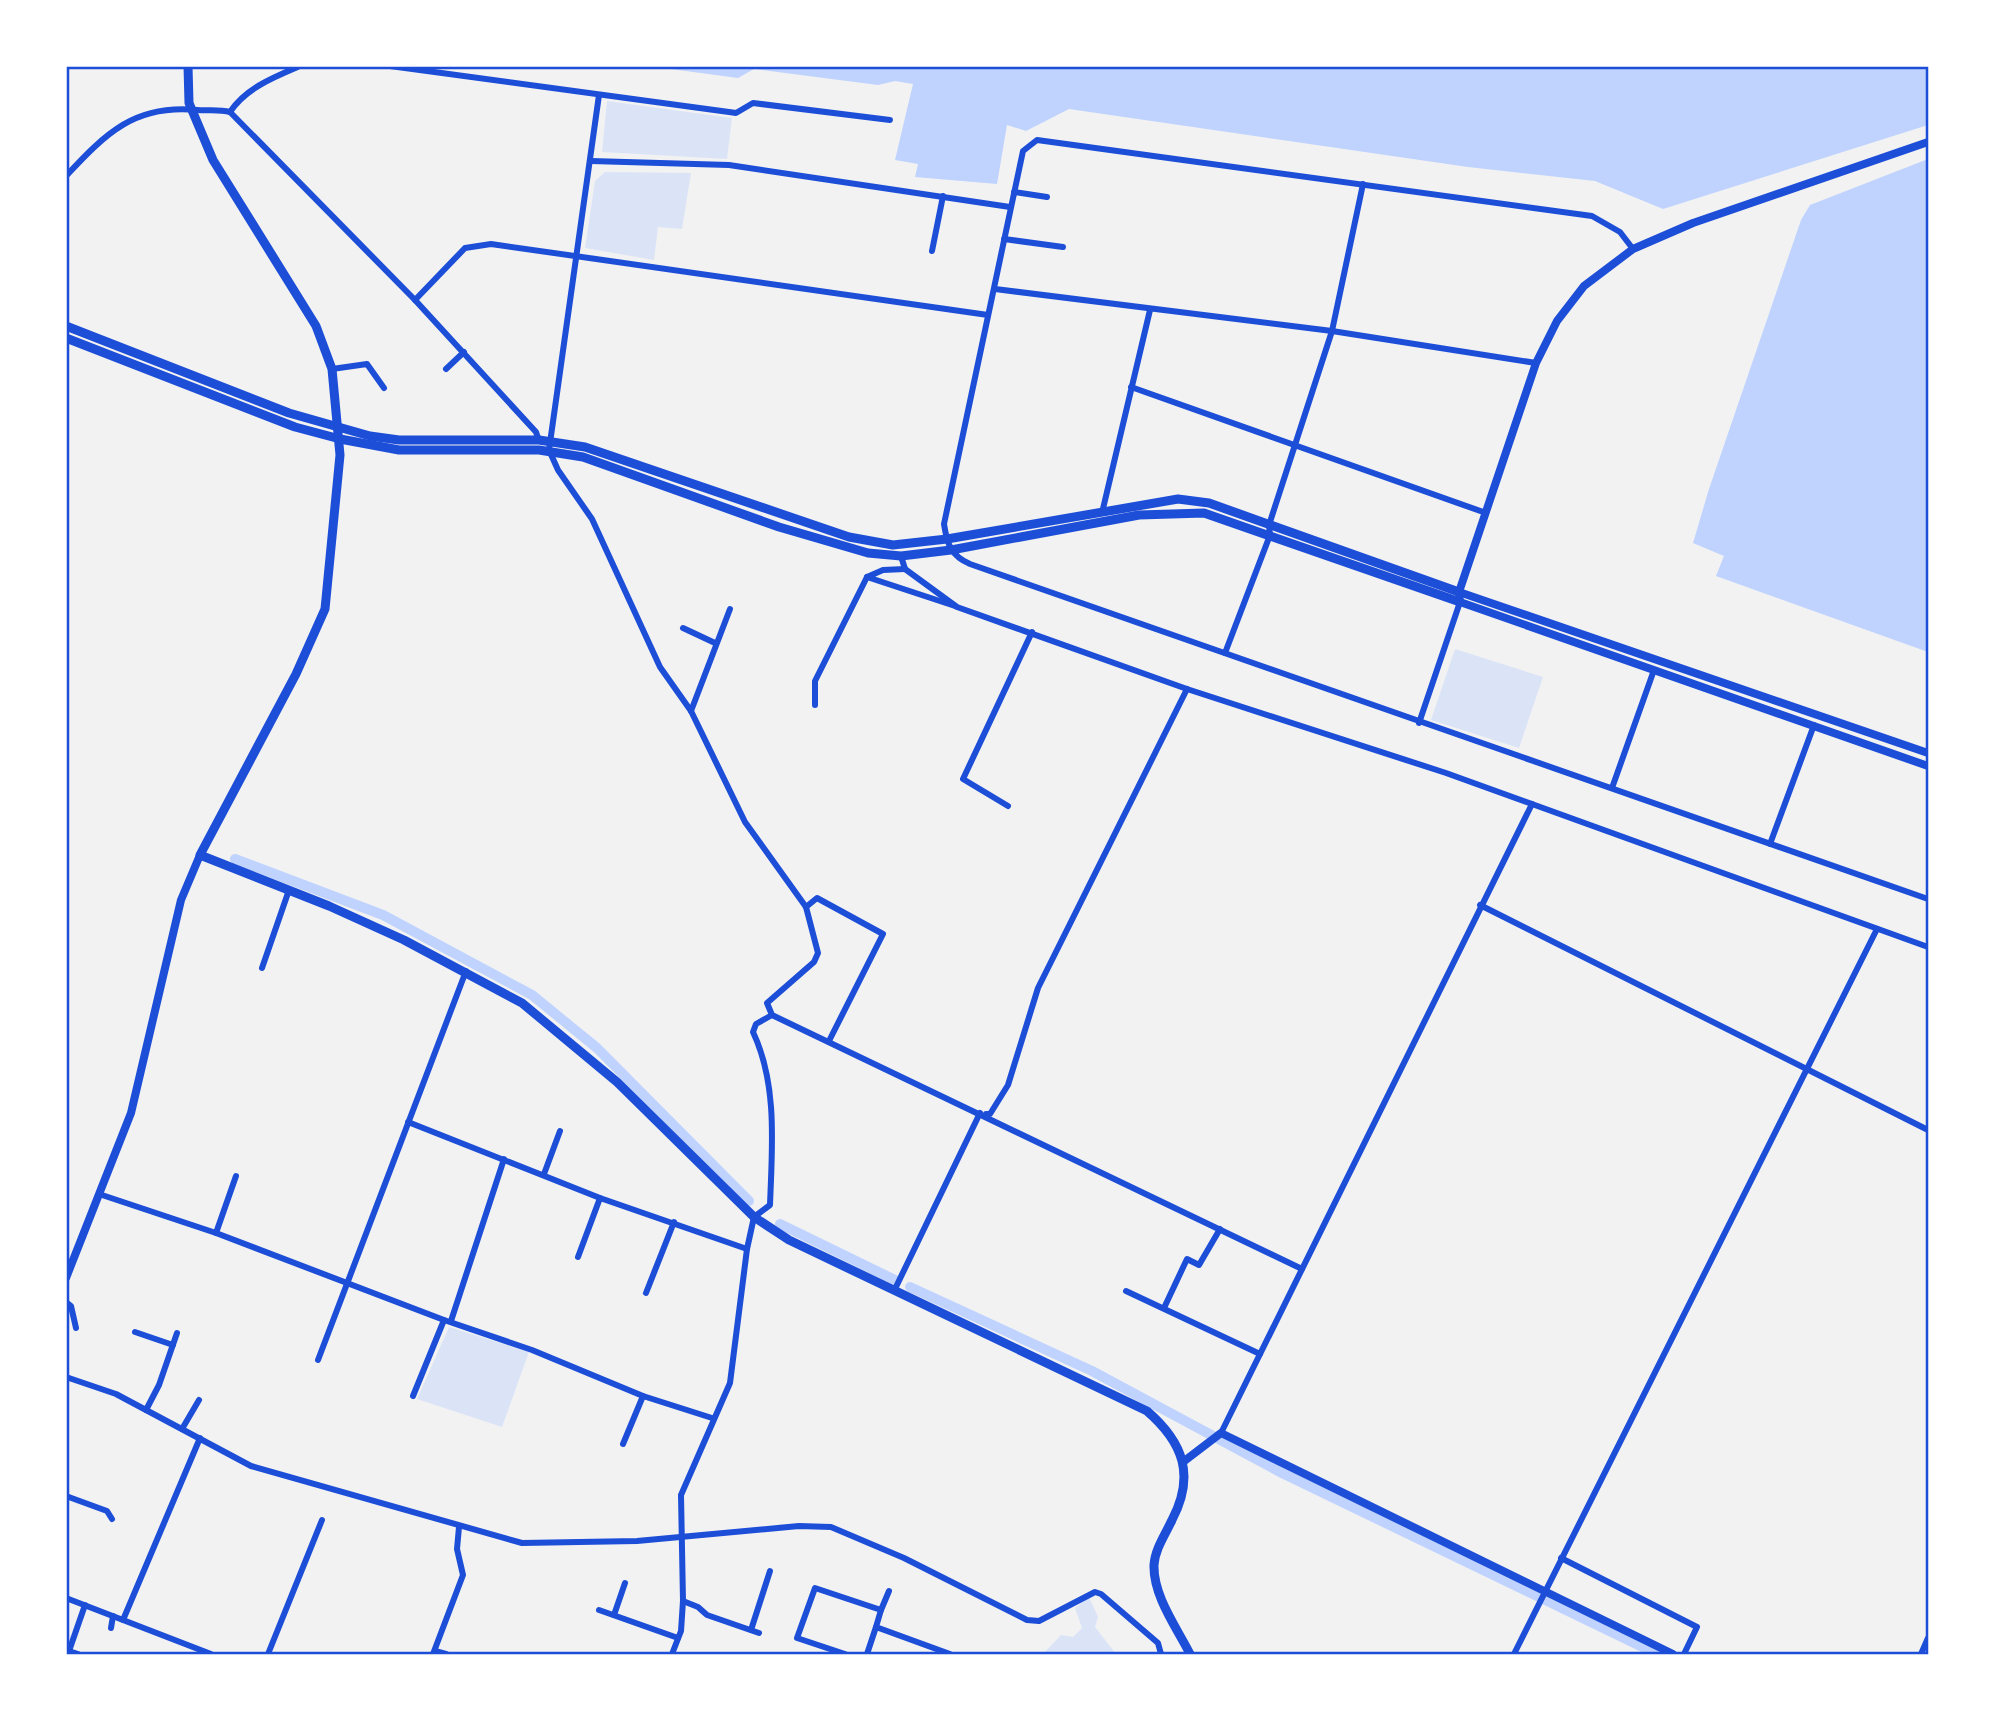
<svg xmlns="http://www.w3.org/2000/svg" width="1995" height="1721" viewBox="0 0 1995 1721" font-family="'Work Sans',sans-serif">
<style>
.green{fill:#dbe4f7}
.water{fill:#bfd3fe}
.lines{fill:none;stroke-linecap:round;stroke-linejoin:round}
.canal{stroke:#bfd3fe;stroke-width:10}
.minor{stroke:#1d4ed8;stroke-width:6}
.tertiary{stroke:#1d4ed8;stroke-width:8}
.secondary{stroke:#1d4ed8;stroke-width:9}
.neatline{fill:none;stroke:#1d4ed8;stroke-width:2.5}
</style>
<rect width="100%" height="100%" fill="#f2f2f2"/>
<g class="green">
<path d="M607,101L732,118L727,159L602,152Z"/>
<path d="M605,172L691,173L682,229L658,227L654,260L585,248L595,181Z"/>
<path d="M1455,649L1543,677L1519,748L1431,720Z"/>
<path d="M449,1327L529,1352L502,1427L417,1399Z"/>
<path d="M1089,1597L1098,1617L1095,1627L1116,1654H1043L1061,1635L1073,1637L1082,1628L1075,1608Z"/>
</g>
<g class="water">
<path d="M1928,66V125L1663,209L1595,181L1468,167L1069,109L1026,131L1007,125L997,184L915,177L918,164L895,160L913,84L895,81L878,85L754,69L738,78L656,67Z"/>
<path d="M1928,159V652L1716,576L1724,556L1693,543L1709,489L1801,220L1810,205Z"/>
</g>
<g class="lines">
<g class="canal">
<path d="M235,859L383,915L532,995L597,1048L749,1201"/>
<path d="M780,1224L895,1280"/>
<path d="M910,1287L1092,1371L1282,1473L1657,1654"/>
</g>
<g class="minor">
<path d="M390,66L729,112L736,113L753,103L890,120"/>
<path d="M599,95L549,450L558,470L592,519L660,667L691,711L745,822L806,907L818,953L814,962L767,1003L772,1015L1302,1269"/>
<path d="M230,112C246,88 274,77 300,66"/>
<path d="M591,161L729,165L1010,207"/>
<path d="M66,176C106,133 135,104 197,110C208,111 219,109 230,112L415,300L536,432L539,441"/>
<path d="M1014,192L1047,197"/>
<path d="M1004,239L1063,247"/>
<path d="M1633,249L1620,232L1592,216L1037,140L1023,151L944,524C947,544 951,556 970,564L1928,899"/>
<path d="M932,251L943,196"/>
<path d="M995,289L1332,331L1536,363"/>
<path d="M415,300L465,248L491,244L988,315"/>
<path d="M332,369L367,364L384,388"/>
<path d="M446,369L464,352"/>
<path d="M1131,387L1486,513"/>
<path d="M1102,513L1150,310"/>
<path d="M901,556L905,569L957,607L1187,689L1446,773L1928,947"/>
<path d="M905,569L883,570L867,577L955,606"/>
<path d="M683,628L715,643"/>
<path d="M1225,653L1270,535L1269,525L1332,331L1363,184"/>
<path d="M815,705V681L867,577"/>
<path d="M691,711L730,609"/>
<path d="M1419,723L1460,602"/>
<path d="M1612,788L1654,670"/>
<path d="M1008,806L963,779L1032,632"/>
<path d="M1770,844L1814,725"/>
<path d="M1480,905L1928,1130"/>
<path d="M806,907L817,898L883,934L829,1041"/>
<path d="M262,968L289,890"/>
<path d="M986,1114H990L1008,1085L1038,988L1187,689"/>
<path d="M408,1122L600,1198L747,1249"/>
<path d="M544,1174L560,1131"/>
<path d="M99,1194L216,1233L444,1320L532,1350L643,1396L712,1418"/>
<path d="M216,1233L236,1176"/>
<path d="M578,1257L600,1198"/>
<path d="M895,1289L980,1113"/>
<path d="M1126,1291L1260,1354"/>
<path d="M646,1293L674,1222"/>
<path d="M66,1302L71,1306L76,1328"/>
<path d="M1164,1308L1187,1259L1199,1265L1220,1229"/>
<path d="M451,1321L504,1159"/>
<path d="M135,1332L173,1345"/>
<path d="M318,1360L466,971"/>
<path d="M66,1377L116,1394L251,1466L522,1543L637,1541L799,1526L831,1527L904,1558L1027,1620L1039,1621L1095,1592L1101,1594L1158,1643L1161,1654"/>
<path d="M413,1396L444,1320"/>
<path d="M146,1410L159,1385L177,1333"/>
<path d="M182,1429L199,1400"/>
<path d="M1221,1433L1532,804"/>
<path d="M623,1444L643,1396"/>
<path d="M66,1496L107,1511L112,1519"/>
<path d="M1561,1558L1697,1627L1684,1654"/>
<path d="M66,1598L211,1654"/>
<path d="M683,1601L698,1607L707,1615L759,1633"/>
<path d="M599,1610L678,1638"/>
<path d="M881,1610L889,1591"/>
<path d="M614,1615L625,1583"/>
<path d="M123,1620L200,1438"/>
<path d="M111,1628L113,1616"/>
<path d="M751,1630L770,1571"/>
<path d="M435,1651L446,1654"/>
<path d="M78,1654L69,1651L85,1605"/>
<path d="M268,1654L322,1520"/>
<path d="M433,1654L463,1575L457,1549L459,1527"/>
<path d="M672,1654L681,1631L683,1601L681,1495L730,1383L747,1249L754,1217L770,1205C772,1148 778,1085 753,1032L756,1024L772,1015"/>
<path d="M845,1654L797,1638L815,1588L881,1610L876,1627"/>
<path d="M867,1654L876,1627L950,1654"/>
<path d="M1514,1654L1877,929"/>
<path d="M1921,1654L1928,1638"/>
</g>
<g class="tertiary">
<path d="M1928,142L1693,223L1633,249L1584,286L1557,321L1536,363L1459,592L1460,602L1928,766"/>
<path d="M1459,592L1928,753"/>
<path d="M66,1278L131,1113L181,900L200,855"/>
<path d="M1183,1462L1221,1433L1673,1654"/>
</g>
<g class="secondary">
<path d="M188,66L189,103L213,160L316,326L332,369L340,455L325,609L296,674L200,855L329,906L404,940L522,1003L617,1082L754,1217L789,1240L1147,1411C1184,1443 1195,1476 1172,1520C1165,1535 1155,1549 1154,1565C1153,1596 1177,1628 1190,1654"/>
<path d="M66,326L289,413L370,436L399,440H539L585,447L849,537L893,545L947,539L1178,499L1209,503L1459,592"/>
<path d="M66,338L295,427L340,439L399,450H539L583,457L779,527L868,553L901,556L951,550L1139,515L1204,513L1460,602"/>
</g>
</g>
<rect width="1995" height="1721" fill="none" stroke="#ffffff" stroke-width="136"/>
<rect x="68" y="68" width="1859" height="1585" class="neatline"/>
</svg>
